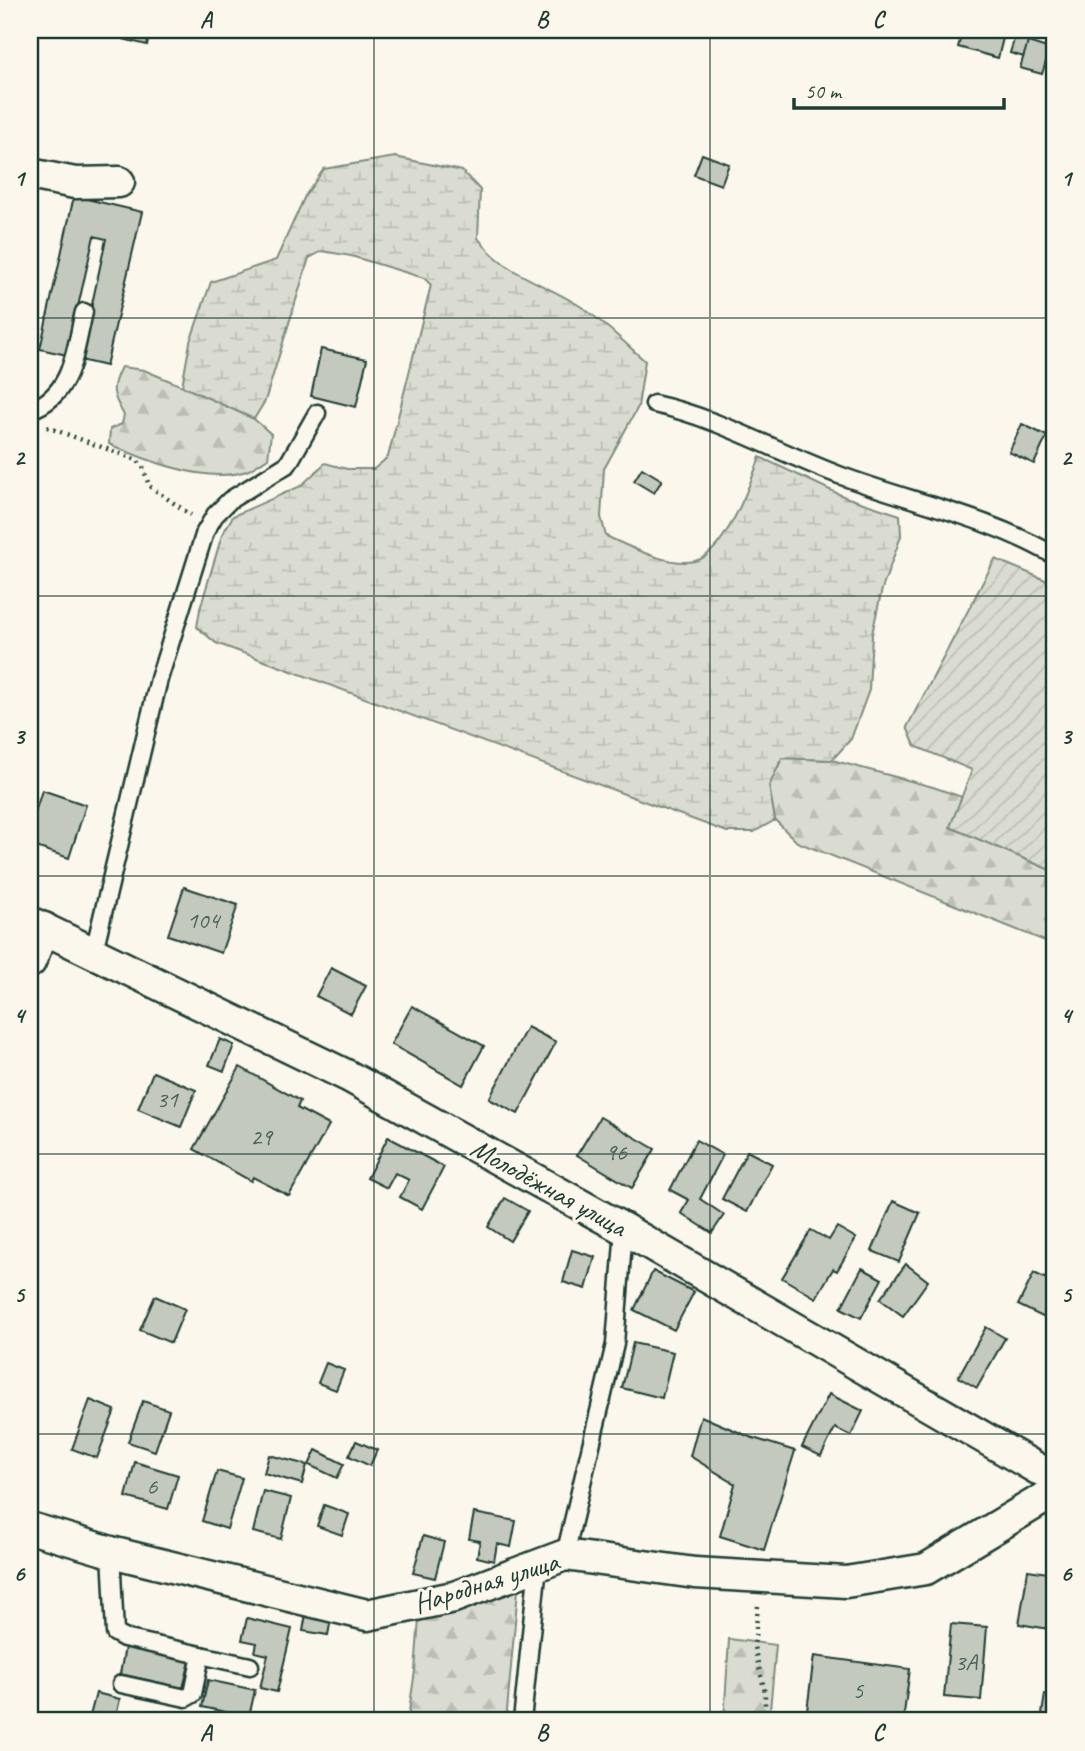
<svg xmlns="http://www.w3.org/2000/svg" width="1085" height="1751" viewBox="0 0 1085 1751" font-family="Caveat,sans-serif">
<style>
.forest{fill:url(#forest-firs);stroke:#7d8c82;stroke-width:2}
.wetland{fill:url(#wetland-marsh);stroke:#7d8c82;stroke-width:2}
.garden{fill:url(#garden-furrows);stroke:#7d8c82;stroke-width:2}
.building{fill:#c4c9be;stroke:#1f3d34;stroke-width:2}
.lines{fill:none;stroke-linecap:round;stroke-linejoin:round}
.service-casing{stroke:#1f3d34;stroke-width:21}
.minor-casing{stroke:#1f3d34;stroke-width:35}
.path{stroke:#1f3d34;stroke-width:4.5;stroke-dasharray:2 5;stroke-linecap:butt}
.service{stroke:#fbf7ec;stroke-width:16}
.minor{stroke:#fbf7ec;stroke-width:30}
.grid{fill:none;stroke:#1f3d34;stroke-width:2;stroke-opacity:0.55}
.labels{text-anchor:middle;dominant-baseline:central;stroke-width:6;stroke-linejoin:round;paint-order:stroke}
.number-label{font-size:24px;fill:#486056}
.street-label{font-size:28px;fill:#1f3d34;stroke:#fbf7ec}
.neatline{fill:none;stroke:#1f3d34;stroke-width:2.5}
.grid-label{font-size:23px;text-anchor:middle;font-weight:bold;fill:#1f3d34}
</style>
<defs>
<pattern id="forest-firs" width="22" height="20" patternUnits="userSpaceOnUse" patternTransform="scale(1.75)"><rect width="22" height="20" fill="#dbdcd1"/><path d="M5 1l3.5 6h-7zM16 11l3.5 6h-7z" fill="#bcbeb4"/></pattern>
<pattern id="wetland-marsh" width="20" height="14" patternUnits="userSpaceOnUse" patternTransform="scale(1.75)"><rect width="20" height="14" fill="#dbdcd1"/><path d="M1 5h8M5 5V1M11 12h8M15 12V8" fill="none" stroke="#bcbeb4"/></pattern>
<pattern id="garden-furrows" width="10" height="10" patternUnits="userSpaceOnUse" patternTransform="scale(1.75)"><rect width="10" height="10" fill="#dbdcd1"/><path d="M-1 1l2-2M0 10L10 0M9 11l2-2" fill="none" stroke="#bcbeb4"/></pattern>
</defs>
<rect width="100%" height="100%" fill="#fbf7ec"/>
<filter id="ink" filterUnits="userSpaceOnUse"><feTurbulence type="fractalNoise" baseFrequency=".0143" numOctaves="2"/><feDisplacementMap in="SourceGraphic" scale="14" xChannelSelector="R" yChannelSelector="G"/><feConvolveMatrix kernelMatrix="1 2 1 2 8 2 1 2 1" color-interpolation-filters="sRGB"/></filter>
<g filter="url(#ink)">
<g class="forest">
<path d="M121,367L144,370L182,386L254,419L271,434L268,458C262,462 255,467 249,470C210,486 145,460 109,444L110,429L122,424L124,415C112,395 110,388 121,367Z"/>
<path d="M782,758L832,760L933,787L962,797L950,827L1055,872V945L797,842L775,820L769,786Z"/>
<path d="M519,1579L506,1721H404L408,1718L415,1671L419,1619Z"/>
<path d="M729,1639L776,1645L769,1721H724Z"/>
</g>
<path class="wetland" d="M395,157L462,171L480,190L478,238C508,277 541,281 580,306C603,321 625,343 645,361L638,407L604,469L601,517L606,536C630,547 669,567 695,561C725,554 750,484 760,457L845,497L900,515L901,536L882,589L872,634L869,690L851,739L832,760L782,758L769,786L775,820L754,832H727L216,643L197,627L200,609L222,535L233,516L301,486L325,463L347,469H374L388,457L431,285L424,278L351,256L322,251L309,258L265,401L254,419L182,386L190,342L211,282L276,260L305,196L324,169Z"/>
<path class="garden" d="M995,559L1055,584V872L950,827L972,770L915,746L907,727Z"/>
<g class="building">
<path d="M125,30H151L147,45L123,39Z"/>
<path d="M963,30H1005L998,58L958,47Z"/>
<path d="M1017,30H1032L1024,57L1010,53Z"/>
<path d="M1028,42L1050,49L1042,74L1020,68Z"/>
<path d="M702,154L729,164L721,185L694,175Z"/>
<path d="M74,196L142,212L106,366L80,360L106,239L94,236L67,355L40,349Z"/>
<path d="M321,349L367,359L356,407L311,396Z"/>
<path d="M1022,424L1047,436L1034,464L1009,452Z"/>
<path d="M642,468L662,480L654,493L634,481Z"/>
<path d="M42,790L86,805L69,858L30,845V829Z"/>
<path d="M184,887L238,905L221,953L168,935Z"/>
<path d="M331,968L366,986L351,1014L316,996Z"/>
<path d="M412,1006L484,1046L463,1085L391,1044Z"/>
<path d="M527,1027L556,1042L518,1114L489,1099Z"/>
<path d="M220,1039L234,1045L224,1071L209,1065Z"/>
<path d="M240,1067L300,1101L297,1108L329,1125L289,1196L253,1177L251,1181L194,1149Z"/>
<path d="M153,1072L196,1090L181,1127L138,1109Z"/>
<path d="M600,1117L655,1149L632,1188L577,1155Z"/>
<path d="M388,1137L444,1167L422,1209L400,1197L409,1180L395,1173L387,1188L367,1178Z"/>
<path d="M696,1140L723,1155L700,1199L724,1215L712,1233L681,1213L689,1200L670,1190Z"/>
<path d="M747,1151L772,1164L747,1212L722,1199Z"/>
<path d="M505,1198L528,1211L510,1241L488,1227Z"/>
<path d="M893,1201L920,1213L899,1262L872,1251Z"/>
<path d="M837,1227L856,1238L837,1271L833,1269L816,1298L782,1278L811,1230L829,1240Z"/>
<path d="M572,1250L595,1257L586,1289L563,1282Z"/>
<path d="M906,1264L928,1281L903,1316L880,1299Z"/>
<path d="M862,1268L882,1279L861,1318L841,1308Z"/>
<path d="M653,1271L694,1292L674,1330L634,1310Z"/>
<path d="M1034,1273L1055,1283V1323L1018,1305Z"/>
<path d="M155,1296L185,1309L171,1343L140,1330Z"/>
<path d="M986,1327L1005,1338L977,1388L958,1377Z"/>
<path d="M633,1343L673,1352L662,1398L622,1388Z"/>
<path d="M326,1363L344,1370L336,1390L318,1383Z"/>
<path d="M829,1394L863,1411L851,1436L835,1428L821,1456L802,1447Z"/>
<path d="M90,1400L115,1410L97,1458L72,1449Z"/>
<path d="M143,1401L169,1410L155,1451L128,1442Z"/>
<path d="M701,1416L750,1437L795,1451L764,1550L720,1536L735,1484L690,1456Z"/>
<path d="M356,1441L377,1450L370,1466L349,1456Z"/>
<path d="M316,1450L344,1464L337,1478L309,1465Z"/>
<path d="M269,1455L307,1465L302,1484L264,1473Z"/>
<path d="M135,1462L178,1475L168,1509L126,1497Z"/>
<path d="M217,1471L242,1478L227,1529L202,1521Z"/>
<path d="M263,1491L291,1498L281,1539L253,1532Z"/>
<path d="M324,1505L349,1514L342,1535L317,1526Z"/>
<path d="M474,1513L516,1521L511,1547L497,1544L494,1561L477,1557L480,1541L469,1539Z"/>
<path d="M423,1536L444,1542L435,1578L413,1573Z"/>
<path d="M1028,1570L1055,1574V1630L1019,1624Z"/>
<path d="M306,1614L331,1619L328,1635L303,1631Z"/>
<path d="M247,1618L292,1629L277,1692L260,1688L268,1655L255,1652L257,1643L242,1640Z"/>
<path d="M951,1624L987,1627L981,1700L944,1697Z"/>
<path d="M125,1647L190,1661L183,1688L120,1674Z"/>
<path d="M814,1656L910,1669L903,1721H876L807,1711Z"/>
<path d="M208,1680L255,1690L249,1717L202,1707Z"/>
<path d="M96,1693L120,1699L115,1721L90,1716Z"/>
<path d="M1045,1694L1055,1695V1721H1041Z"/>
</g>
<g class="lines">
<defs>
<g id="service">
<path d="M654,404C719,418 777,452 839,475C911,502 989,517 1055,556"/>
<path d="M30,410C73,396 75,349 84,312"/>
<path d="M94,951L159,679L205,532L215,515L230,500L288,464L317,413"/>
<path d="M111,1552L115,1633L124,1638L250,1666"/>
<path d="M565,1555L615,1344L624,1229"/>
<path d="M121,1684L186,1698L193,1694L201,1655"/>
<path d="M522,1721L538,1565"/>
</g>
<g id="minor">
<path d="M30,174L75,183L119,182"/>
<path d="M30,922L348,1076L624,1229L1038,1469L1055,1476"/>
<path d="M30,962L44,928"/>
<path d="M30,1528L111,1552L367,1615L454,1597L565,1555L695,1573L846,1582L926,1569L1051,1494L1055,1489"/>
</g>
</defs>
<use href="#service" class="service-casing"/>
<use href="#minor" class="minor-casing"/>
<g class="path">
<path d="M47,427L137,460L143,467L149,486L191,515"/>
<path d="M758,1606L754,1647L765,1692V1721"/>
</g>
<use href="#service" class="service"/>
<use href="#minor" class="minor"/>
</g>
</g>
<path class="grid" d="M374,30V1721M710,30V1721M30,318H1055M30,596H1055M30,876H1055M30,1154H1055M30,1434H1055"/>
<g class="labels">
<g class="number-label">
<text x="203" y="920">104</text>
<text x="167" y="1099">31</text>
<text x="261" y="1137">29</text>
<text x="616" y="1152">96</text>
<text x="152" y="1486">6</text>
<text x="966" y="1662">3А</text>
<text x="858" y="1690">5</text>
</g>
<g class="street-label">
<text transform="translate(549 1187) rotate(29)">Молодёжная улица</text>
<text transform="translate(486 1582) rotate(-17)">Народная улица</text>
</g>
</g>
<rect width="1085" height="1751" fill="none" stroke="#fbf7ec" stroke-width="77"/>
<path d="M794 98v10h210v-10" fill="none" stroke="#1f3d34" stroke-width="3.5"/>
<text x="805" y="98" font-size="21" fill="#1f3d34" stroke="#fbf7ec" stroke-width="5" paint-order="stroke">50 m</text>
<rect x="38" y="38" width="1008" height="1674" class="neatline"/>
<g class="grid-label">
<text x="206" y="27">A</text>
<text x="542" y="27">B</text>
<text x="878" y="27">C</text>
<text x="19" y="186">1</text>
<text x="1066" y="186">1</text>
<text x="19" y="465">2</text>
<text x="1066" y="465">2</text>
<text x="19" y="744">3</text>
<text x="1066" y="744">3</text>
<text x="19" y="1023">4</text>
<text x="1066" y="1023">4</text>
<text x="19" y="1302">5</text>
<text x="1066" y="1302">5</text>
<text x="19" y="1581">6</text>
<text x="1066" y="1581">6</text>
<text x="206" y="1740">A</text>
<text x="542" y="1740">B</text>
<text x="878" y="1740">C</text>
</g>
</svg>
